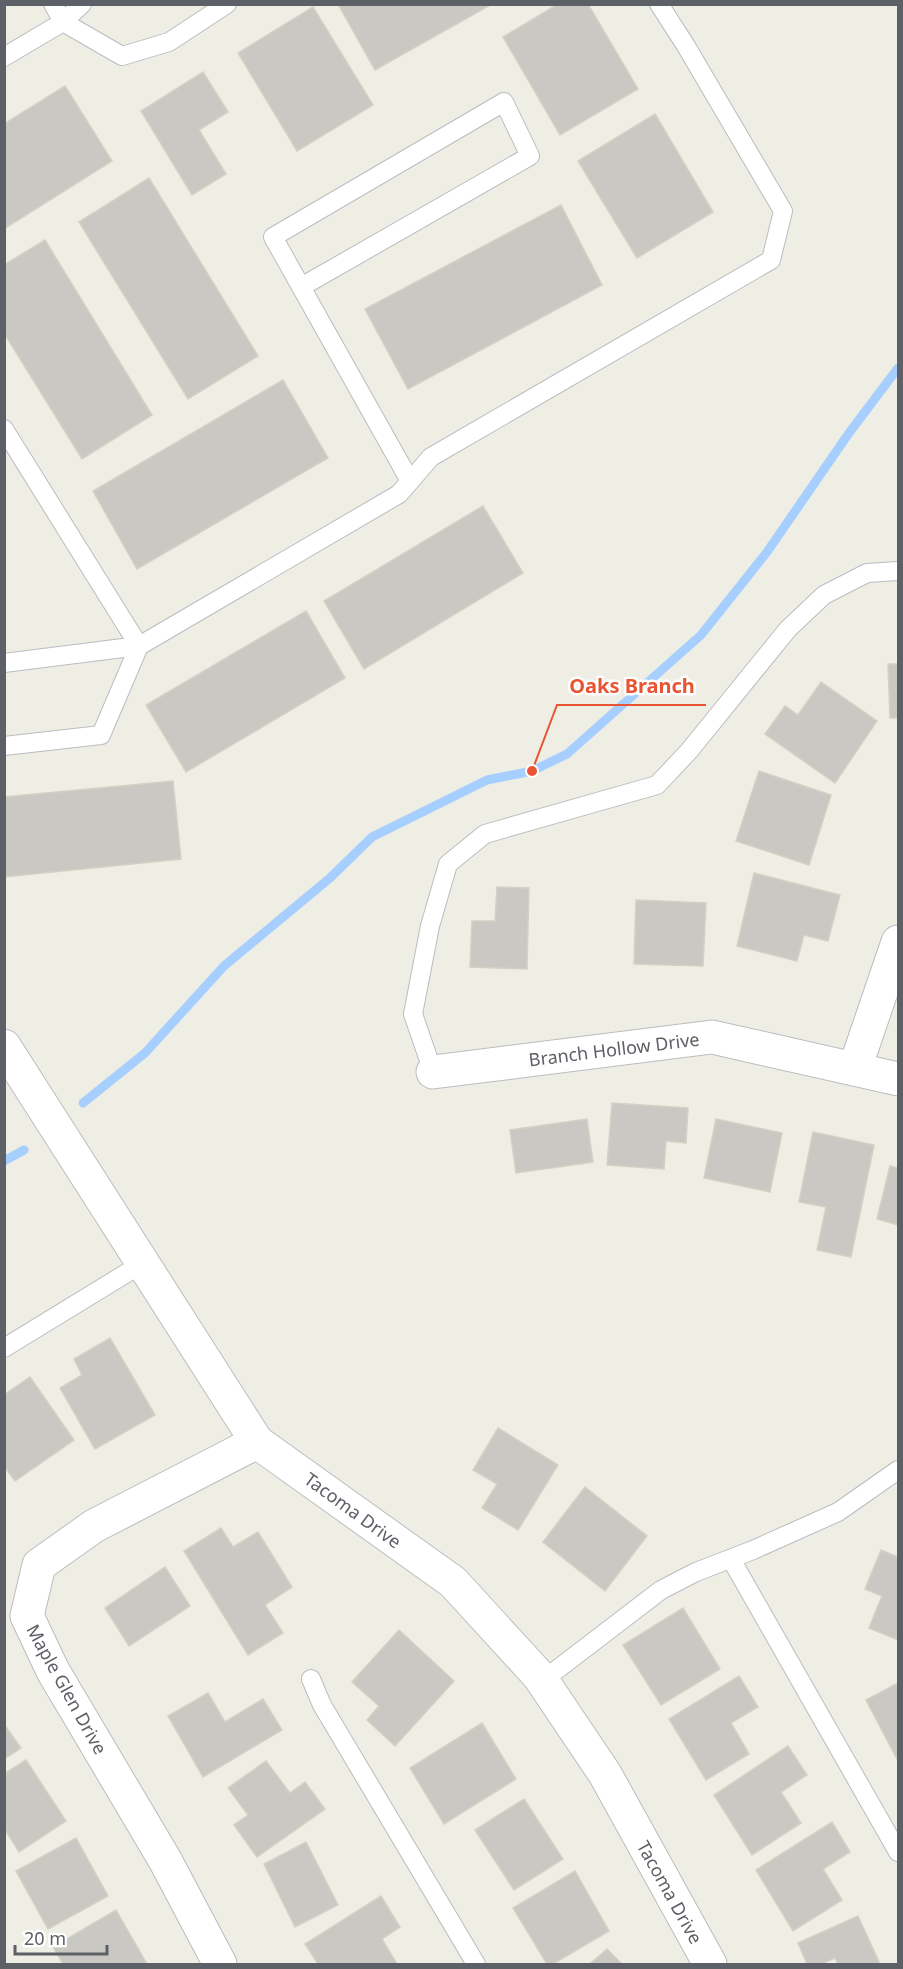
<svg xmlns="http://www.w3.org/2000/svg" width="903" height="1969" viewBox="0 0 903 1969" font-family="'Noto Sans',sans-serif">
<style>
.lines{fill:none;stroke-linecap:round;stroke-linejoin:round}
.stream{stroke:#a6ceff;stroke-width:9}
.building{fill:#cac8c2;stroke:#d4d1c4;stroke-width:1.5}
.service-casing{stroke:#babcc1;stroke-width:20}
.minor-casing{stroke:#babcc1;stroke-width:35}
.service{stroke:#fff;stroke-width:18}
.minor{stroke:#fff;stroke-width:33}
.labels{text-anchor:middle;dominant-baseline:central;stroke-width:5;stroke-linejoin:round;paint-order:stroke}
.street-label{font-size:18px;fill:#5d6066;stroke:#fff}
.leader{fill:none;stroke:#e95532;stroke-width:2}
.callout-dot{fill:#e95532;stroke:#fff;stroke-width:2}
.callout-label{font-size:20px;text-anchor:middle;font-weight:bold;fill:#e95532;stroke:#fff;stroke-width:5;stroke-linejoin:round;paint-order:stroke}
</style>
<rect width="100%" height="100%" fill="#efeee5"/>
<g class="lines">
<g class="stream">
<path d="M83,1103L145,1053L224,966L330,878L372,837L487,780L532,771L567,754L701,635L767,552L849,433L898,368"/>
<path d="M4,1161L24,1150"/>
</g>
</g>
<g class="building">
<path d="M338,4H492L375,70Z"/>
<path d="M558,4H588L638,89L560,135L503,37Z"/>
<path d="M313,7L373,105L297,151L238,53Z"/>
<path d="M203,72L228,112L199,130L226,174L192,195L141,111Z"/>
<path d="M65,86L112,161L4,229V124Z"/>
<path d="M655,114L713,212L637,258L578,161Z"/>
<path d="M149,178L258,356L188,399L79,222Z"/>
<path d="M561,205L602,285L408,389L365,309Z"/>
<path d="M45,240L152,415L82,459L4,333V265Z"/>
<path d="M283,380L328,458L137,569L93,491Z"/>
<path d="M483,506L523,573L364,669L324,601Z"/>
<path d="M306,611L345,678L186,772L146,705Z"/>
<path d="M888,664H898V718H890Z"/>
<path d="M821,682L877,721L835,783L765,734L785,706L798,715Z"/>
<path d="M759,771L831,795L809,865L736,841Z"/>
<path d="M173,781L181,859L4,877V797Z"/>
<path d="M754,873L840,895L828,941L804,935L797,961L737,946Z"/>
<path d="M497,887L529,888L527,969L470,967L472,921H495Z"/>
<path d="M636,900L706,903L703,966L634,964Z"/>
<path d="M612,1103L688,1108L686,1143L666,1141L664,1169L607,1165Z"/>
<path d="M587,1119L593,1162L516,1173L510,1130Z"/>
<path d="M716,1119L782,1133L770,1192L704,1178Z"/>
<path d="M813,1132L874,1145L851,1257L817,1250L826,1207L799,1202Z"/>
<path d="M890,1166L898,1168V1225L877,1219Z"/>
<path d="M110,1338L155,1415L95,1449L60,1388L82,1375L74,1359Z"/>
<path d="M30,1377L74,1440L15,1481L4,1466V1395Z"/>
<path d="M498,1428L558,1465L518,1530L482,1508L497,1484L473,1470Z"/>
<path d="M585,1487L647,1536L605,1591L543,1542Z"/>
<path d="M221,1528L233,1547L258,1532L292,1587L265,1605L283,1633L248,1655L184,1551Z"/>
<path d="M881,1550L898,1557V1640L869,1628L882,1596L865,1589Z"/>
<path d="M165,1567L190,1606L129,1646L105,1608Z"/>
<path d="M683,1608L720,1669L661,1705L623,1645Z"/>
<path d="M399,1630L454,1681L395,1746L367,1720L379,1706L352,1682Z"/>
<path d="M739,1676L758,1707L731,1723L749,1754L706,1780L669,1719Z"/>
<path d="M898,1683V1761L866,1700Z"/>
<path d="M208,1693L225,1722L263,1699L282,1730L203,1777L168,1716Z"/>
<path d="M482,1723L516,1779L444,1824L410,1768Z"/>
<path d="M4,1724L21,1748L4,1759Z"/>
<path d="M788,1746L807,1775L781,1792L801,1823L752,1855L714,1795Z"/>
<path d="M26,1760L66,1821L19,1852L4,1828V1774Z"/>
<path d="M266,1761L290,1793L305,1782L325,1809L257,1857L234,1825L248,1815L228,1788Z"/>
<path d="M524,1799L563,1859L514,1890L475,1830Z"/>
<path d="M832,1822L850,1852L823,1869L842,1900L793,1931L756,1870Z"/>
<path d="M76,1838L108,1896L48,1929L16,1871Z"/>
<path d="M306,1842L338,1905L295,1927L264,1864Z"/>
<path d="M575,1871L609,1931L553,1964H547L513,1908Z"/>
<path d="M381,1896L400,1927L382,1939L397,1964H318L305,1944Z"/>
<path d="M116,1910L147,1964H63L53,1947Z"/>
<path d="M858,1916L880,1964H838L835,1958L821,1964H807L798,1943Z"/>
<path d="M607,1949L622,1964H590Z"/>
</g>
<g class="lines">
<defs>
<g id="service">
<path d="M53,4L63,22"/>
<path d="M63,22L82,4"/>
<path d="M4,57L63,22L122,56L169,42L227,4"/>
<path d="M301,287L530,156L504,102L273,237L410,481"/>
<path d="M4,429L139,646L4,663"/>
<path d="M4,746L101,735L139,646L399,494L431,457L771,260L783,211L686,46L659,4"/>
<path d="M433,1072L413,1014L430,926L448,864L485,834L657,785L689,751L788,629L824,595L867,573L898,571"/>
<path d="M4,1348L143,1263"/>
<path d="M731,1559L898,1852"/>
<path d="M311,1679L322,1705L476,1964"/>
<path d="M542,1681L661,1590L696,1572L753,1550L838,1512L898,1470"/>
</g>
<g id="minor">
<path d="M4,1046L257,1442L453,1582L539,1676L605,1774L710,1964"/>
<path d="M855,1068L898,942"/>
<path d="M433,1072L712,1037L898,1079"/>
<path d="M220,1964L165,1860L53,1671L27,1616L39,1565L94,1526L257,1442"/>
</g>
</defs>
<use href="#service" class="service-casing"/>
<use href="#minor" class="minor-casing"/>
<use href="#service" class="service"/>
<use href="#minor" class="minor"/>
</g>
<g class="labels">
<g class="street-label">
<text transform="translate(614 1049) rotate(-7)">Branch Hollow Drive</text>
<text transform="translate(353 1510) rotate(36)">Tacoma Drive</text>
<text transform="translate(67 1689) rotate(61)">Maple Glen Drive</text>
<text transform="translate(670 1892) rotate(61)">Tacoma Drive</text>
</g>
</g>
<path class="leader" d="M532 771L557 705H706"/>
<circle class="callout-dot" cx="532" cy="771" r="6"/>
<g class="callout-label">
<text x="632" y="693">Oaks Branch</text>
</g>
<rect width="903" height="1969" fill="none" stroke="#5d6066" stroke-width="12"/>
<path d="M15 1945v9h92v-9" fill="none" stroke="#5d6066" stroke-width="3"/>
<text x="24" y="1945" font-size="18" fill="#5d6066" stroke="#ffffff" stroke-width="4.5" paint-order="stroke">20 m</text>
</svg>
